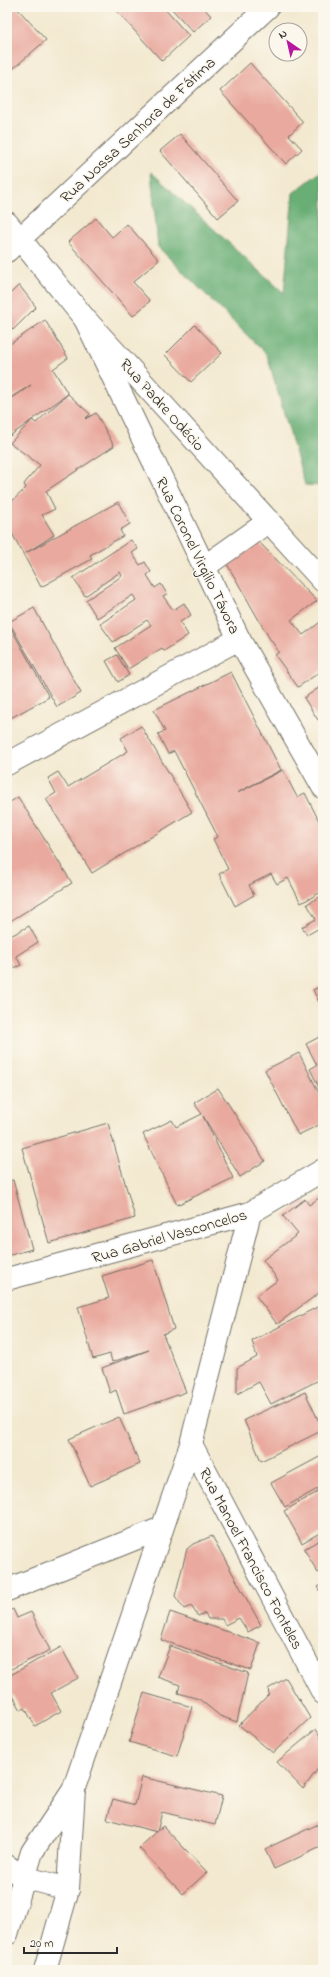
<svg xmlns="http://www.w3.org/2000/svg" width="330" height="1977" viewBox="0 0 330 1977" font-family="'Indie Flower',sans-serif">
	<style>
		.forest { fill: #68ae74; stroke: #4a6c50 }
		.building { fill: #e9a99e }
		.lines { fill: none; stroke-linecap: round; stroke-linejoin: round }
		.street-casing { stroke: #716e65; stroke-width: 24 }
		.street { stroke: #fff; stroke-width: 22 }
		.labels { text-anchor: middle; stroke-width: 3; stroke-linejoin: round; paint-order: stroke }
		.street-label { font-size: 16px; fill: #2b2b2b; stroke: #fbf7ec }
	</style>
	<rect width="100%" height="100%" fill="#fbf7ec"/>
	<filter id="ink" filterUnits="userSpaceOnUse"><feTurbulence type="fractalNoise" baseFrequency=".025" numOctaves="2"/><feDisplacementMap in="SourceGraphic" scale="8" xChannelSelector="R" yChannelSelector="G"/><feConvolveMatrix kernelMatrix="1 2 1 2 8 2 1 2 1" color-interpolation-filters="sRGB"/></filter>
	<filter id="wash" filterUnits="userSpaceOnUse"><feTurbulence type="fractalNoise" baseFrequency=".012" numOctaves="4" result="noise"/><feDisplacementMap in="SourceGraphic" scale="16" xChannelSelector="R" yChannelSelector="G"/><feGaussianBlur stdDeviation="0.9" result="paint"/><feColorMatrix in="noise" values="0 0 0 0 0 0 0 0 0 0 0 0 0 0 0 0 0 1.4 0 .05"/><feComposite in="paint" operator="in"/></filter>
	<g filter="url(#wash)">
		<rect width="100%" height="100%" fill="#f3e9d0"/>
		<polygon class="forest" points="323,170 323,486 305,485 267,355 158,247 151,172 284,293 293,193"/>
		<g id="blocks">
			<g class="building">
				<polygon points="7,7 16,7 46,40 7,74"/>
				<polygon points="115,7 163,7 189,36 162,61 114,8"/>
				<polygon points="170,7 203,7 211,16 193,32"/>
				<polygon points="250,63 303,122 289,135 302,149 286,164 220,91"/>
				<polygon points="180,134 238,201 218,218 160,151"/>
				<polygon points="96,218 112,237 127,224 159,260 133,282 150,301 133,316 68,242"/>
				<polygon points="19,285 36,307 13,330 7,323 7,297"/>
				<polygon points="45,320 68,358 53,369 68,394 32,420 36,423 68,394 90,414 85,419 96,413 114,446 46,491 55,509 42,515 54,535 26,553 118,502 130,524 120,530 123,536 90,555 92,559 41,587 7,524 7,506 26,488 24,484 40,465 10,443 32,420 7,438 7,402 31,385 7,400 7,346"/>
				<polygon points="195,325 222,353 191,382 165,355"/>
				<polygon points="131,540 138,549 132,553 140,565 145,562 151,572 147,575 155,588 161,584 167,594 163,596 173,610 184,603 191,615 180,622 188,635 164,651 162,648 128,669 115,648 151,625 147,620 113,642 100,624 136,600 133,595 97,618 86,600 122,576 120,572 85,596 73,578"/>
				<polygon points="258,541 317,601 291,620 303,635 323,620 323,670 298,687 275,655 279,652 268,636 227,564"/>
				<polygon points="34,608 81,693 57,707 9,622"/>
				<polygon points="7,621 49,697 7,720"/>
				<polygon points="117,655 129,675 118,682 106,661"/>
				<polygon points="231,672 281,770 237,793 283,770 297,797 305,793 320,823 323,822 323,891 301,903 288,878 277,884 271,874 249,885 254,895 235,906 219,874 228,869 213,839 218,837 174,751 168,754 158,734 165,731 154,710"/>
				<polygon points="323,685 323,719 322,717 318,720 304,698"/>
				<polygon points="141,726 192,812 92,873 46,799 56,793 48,778 58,772 68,787 128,751 121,738"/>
				<polygon points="18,797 72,883 7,923 7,804"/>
				<polygon points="323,895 323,926 307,935 302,927 316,919 307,904"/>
				<polygon points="29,926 38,942 16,956 21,965 14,968 7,955 7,938"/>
				<polygon points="323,985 323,1010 313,990"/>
				<polygon points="323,1035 323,1095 310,1069 317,1065 306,1044"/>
				<polygon points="299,1053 323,1101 323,1123 298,1135 265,1070"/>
				<polygon points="218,1088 265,1161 240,1177 203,1116 233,1178 177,1205 143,1134 172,1120 176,1127 202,1114 194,1103"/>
				<polygon points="108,1123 135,1218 49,1243 22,1148"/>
				<polygon points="13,1180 32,1249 7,1256 7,1181"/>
				<polygon points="323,1195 323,1290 277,1324 256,1296 278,1280 263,1260 298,1234 283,1216 305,1199 309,1205"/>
				<polygon points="153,1260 174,1329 163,1334 186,1392 124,1414 116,1390 110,1393 102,1368 149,1350 112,1362 110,1354 93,1359 78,1307 109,1298 102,1276"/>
				<polygon points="323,1304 323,1378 271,1404 259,1382 237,1394 237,1368 257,1357 252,1341"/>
				<polygon points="7,1390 11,1402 7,1403"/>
				<polygon points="305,1392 323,1430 261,1461 244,1420"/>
				<polygon points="119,1417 140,1464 90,1486 69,1439"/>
				<polygon points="323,1455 323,1486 285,1507 271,1483"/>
				<polygon points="323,1489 323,1531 302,1543 284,1511"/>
				<polygon points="212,1536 261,1625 248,1632 239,1618 225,1625 222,1619 208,1619 205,1613 198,1616 191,1606 184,1609 175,1596 187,1549 193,1544"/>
				<polygon points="323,1538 323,1570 318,1573 304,1549"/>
				<polygon points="323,1584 323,1595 318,1587"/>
				<polygon points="13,1609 17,1618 31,1612 50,1650 7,1671 7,1612"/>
				<polygon points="170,1612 260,1643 251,1670 161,1640"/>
				<polygon points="323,1618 323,1627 319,1621"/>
				<polygon points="170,1646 248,1673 237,1722 220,1716 199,1699 178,1693 180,1685 158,1677"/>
				<polygon points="61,1647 78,1678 51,1693 61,1711 35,1726 25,1708 21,1710 7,1685 7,1677"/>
				<polygon points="286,1678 310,1718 273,1753 239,1725 269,1694 268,1689"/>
				<polygon points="144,1693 192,1707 177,1756 129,1742"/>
				<polygon points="316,1729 323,1742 323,1762 303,1789 277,1762"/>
				<polygon points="142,1777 222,1796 215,1825 162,1812 157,1832 107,1819 113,1799 135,1805"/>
				<polygon points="323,1822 323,1846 274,1869 265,1849"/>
				<polygon points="163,1826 207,1872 183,1894 139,1848"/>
			</g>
		</g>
	</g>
	<g filter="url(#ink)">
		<use href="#blocks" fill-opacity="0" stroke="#716e65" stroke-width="1"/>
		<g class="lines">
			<defs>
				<g id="street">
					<polyline points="7,223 85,319 323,581"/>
					<polyline points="7,251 268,7"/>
					<polyline points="85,319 239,639 323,787"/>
					<polyline points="204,567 269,521"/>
					<polyline points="7,764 239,639"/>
					<polyline points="7,1279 250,1213 323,1170"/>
					<polyline points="191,1444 323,1693"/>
					<polyline points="7,1590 162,1528"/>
					<polyline points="7,1866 23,1877 68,1889"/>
					<polyline points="7,1934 32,1852 74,1789"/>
					<polyline points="45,1970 68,1889 74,1788 191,1444 250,1213"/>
				</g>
			</defs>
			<use href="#street" class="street-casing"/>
			<use href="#street" class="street"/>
		</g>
	</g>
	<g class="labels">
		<g class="street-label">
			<text transform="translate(137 129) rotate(-43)" y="6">Rua Nossa Senhora de Fátima</text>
			<text transform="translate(163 404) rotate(48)" y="6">Rua Padre Odécio</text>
			<text transform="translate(199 555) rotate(64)" y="6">Rua Coronel Virgílio Távora</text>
			<text transform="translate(169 1235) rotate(-16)" y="6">Rua Gabriel Vasconcelos</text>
			<text transform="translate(252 1558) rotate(62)" y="6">Rua Manoel Francisco Fonteles</text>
		</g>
	</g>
	<rect width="330" height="1977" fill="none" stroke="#fbf7ec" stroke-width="24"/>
	<g transform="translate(288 42) rotate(326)"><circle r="19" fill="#fbf7ec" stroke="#a8a59f"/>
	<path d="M0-3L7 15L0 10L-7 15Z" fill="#b5179e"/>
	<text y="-6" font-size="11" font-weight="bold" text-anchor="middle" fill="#2b2b2b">N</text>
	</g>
	<path d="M24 1947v6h93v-6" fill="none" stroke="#2b2b2b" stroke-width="2"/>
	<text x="30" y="1947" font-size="12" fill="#2b2b2b" stroke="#fbf7ec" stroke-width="3" paint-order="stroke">20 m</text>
</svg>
